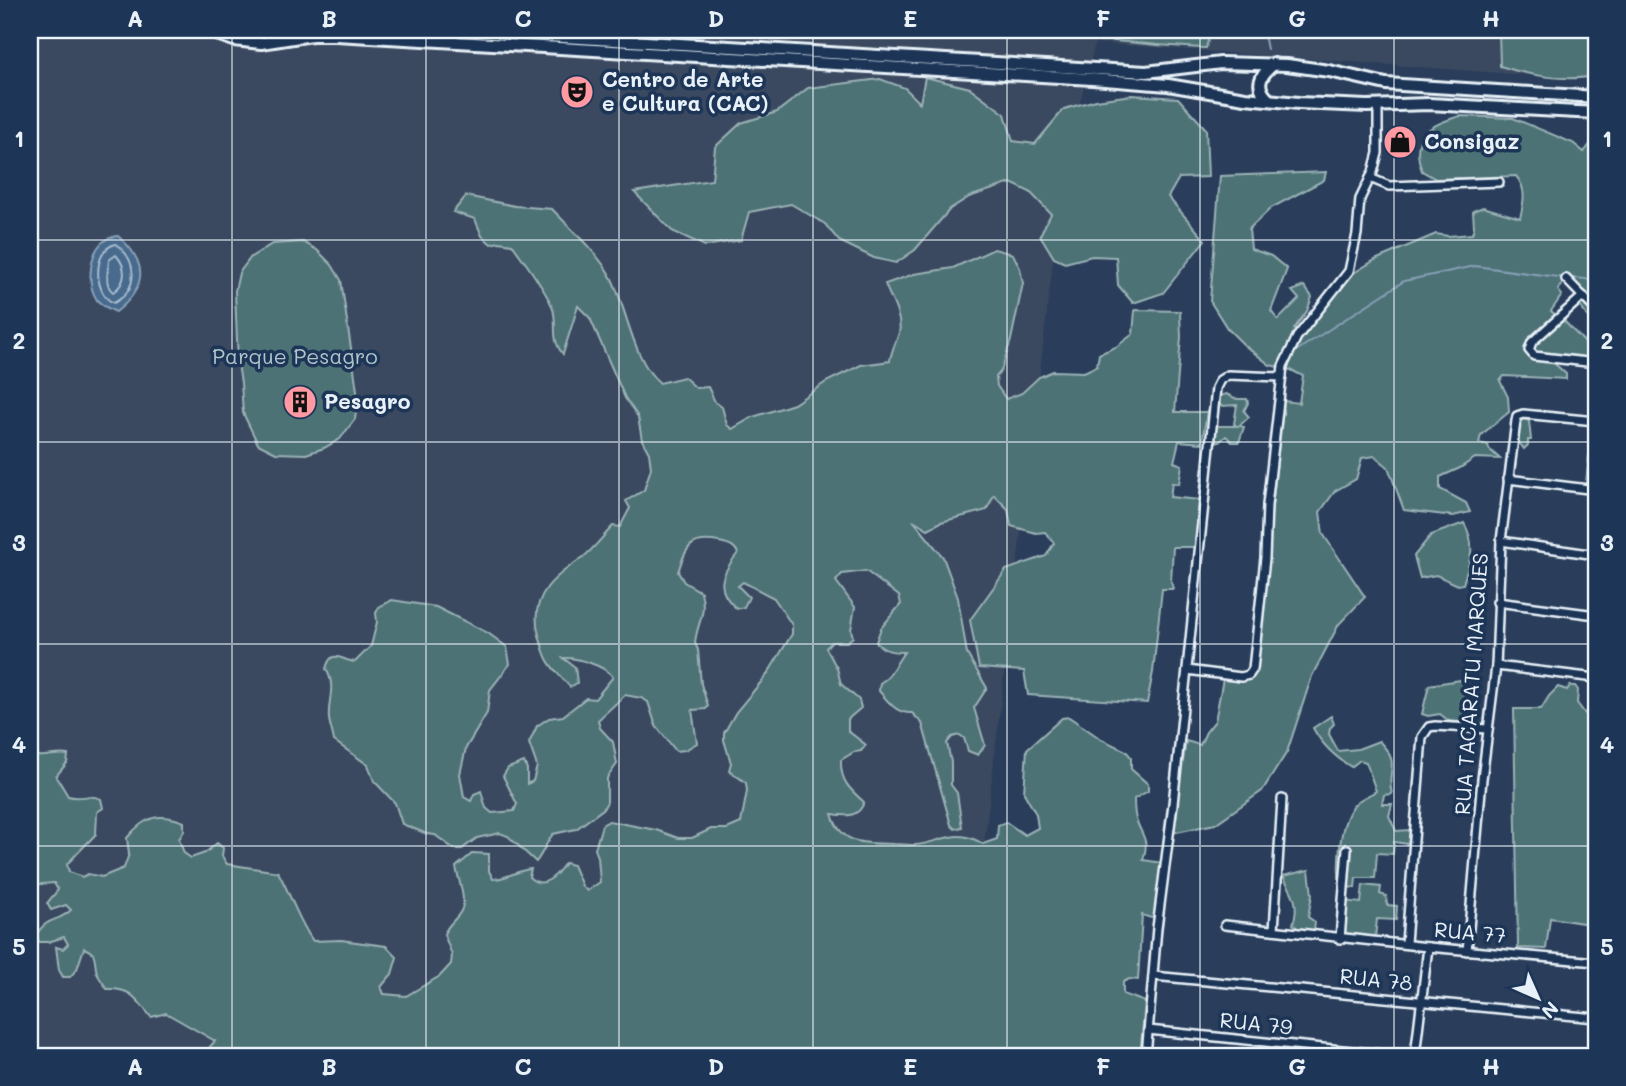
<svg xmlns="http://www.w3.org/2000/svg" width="1626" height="1086" viewBox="0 0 1626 1086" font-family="Mali,sans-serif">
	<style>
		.built { fill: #3a4960 }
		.green { fill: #4d7274; stroke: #9ab2b6; stroke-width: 2 }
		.water { fill: #466a8d; stroke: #87a0b8; stroke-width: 2 }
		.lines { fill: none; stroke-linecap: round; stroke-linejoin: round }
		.shore { stroke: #a7bbcd; stroke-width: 2 }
		.stream { stroke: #87a0b8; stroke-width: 2 }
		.minor-casing { stroke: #e8f1f8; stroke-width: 12 }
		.trunk-casing { stroke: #e8f1f8; stroke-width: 16 }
		.minor { stroke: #1d3557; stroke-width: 7 }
		.trunk { stroke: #1d3557; stroke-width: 10 }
		.grid { fill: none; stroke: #e8f1f8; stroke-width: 2; stroke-opacity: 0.55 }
		.labels { text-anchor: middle; stroke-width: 7; stroke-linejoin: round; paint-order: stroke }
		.poi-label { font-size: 21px; font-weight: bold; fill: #e8f1f8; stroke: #1d3557; text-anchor: start }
		.park-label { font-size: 21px; fill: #b2c5ca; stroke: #1d3557 }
		.street-label { font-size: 21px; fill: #e8f1f8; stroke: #1d3557 }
		.neatline { fill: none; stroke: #e8f1f8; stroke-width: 2.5 }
		.grid-label { font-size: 23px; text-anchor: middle; font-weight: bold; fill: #e8f1f8 }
	</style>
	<rect width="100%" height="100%" fill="#2a3e5b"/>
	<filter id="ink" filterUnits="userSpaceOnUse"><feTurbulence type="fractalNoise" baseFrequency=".0143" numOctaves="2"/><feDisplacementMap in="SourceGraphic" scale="14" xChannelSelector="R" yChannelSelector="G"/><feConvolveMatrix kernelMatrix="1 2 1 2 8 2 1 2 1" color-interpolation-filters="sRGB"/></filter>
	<g filter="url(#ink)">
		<polygon class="built" points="30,30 1596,30 1596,80 1095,43 1064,167 959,1056 30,1056"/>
		<g class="green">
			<path d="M1036,30H1211L1206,48C1151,46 1098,38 1043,35Z"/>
			<path d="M1499,30H1596V75C1568,83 1527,75 1500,66Z"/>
			<polygon points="925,77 970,88 1005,114 1013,141 1035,144 1064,109 1096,100 1132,95 1178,98 1206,129 1208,177 1179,178 1168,197 1205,240 1163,293 1133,303 1118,285 1116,257 1092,256 1065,263 1054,258 1040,235 1051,214 1030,192 1011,183 969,197 950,209 915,250 896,263 874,258 839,241 825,224 791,204 749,212 741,240 705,246 672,231 634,192 712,180 715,147 741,123 777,112 808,88 880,79 905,88 920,103"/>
			<path d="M1460,116L1513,118L1573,143L1584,152L1596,137V322L1587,316L1580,306L1583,290L1567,275L1558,290L1562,295L1551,311L1559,318L1565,319V322L1596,354V366L1558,359L1555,364L1566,374V379L1504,376L1500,381L1508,397L1509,412L1481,435L1479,443L1488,445L1489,449L1500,459L1475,458L1460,468L1440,477V489L1466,503L1470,512L1453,516L1404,510L1388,467L1375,456L1362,458L1356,479L1335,491L1320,512L1323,534L1365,597L1339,624L1312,676L1287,752L1262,791L1215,824L1172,833L1186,741L1200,745L1206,732L1215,721L1223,679L1254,676C1266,584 1272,492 1284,401L1299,403L1303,376L1291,370L1270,365L1244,345L1227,328L1210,301L1220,176L1326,172L1324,180L1271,208L1249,229L1251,249L1271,256L1287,269L1271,311L1278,320L1299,299L1292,291L1304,286L1312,297L1307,311L1294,329L1299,336L1349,276L1375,260L1436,234L1448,236L1472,234L1474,227L1473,211L1483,207L1520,218C1524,202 1527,189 1516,176L1436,179L1422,171C1409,135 1429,125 1460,116Z"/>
			<path d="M466,196L515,206L552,209C571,229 600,255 612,279C626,307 635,365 660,383L684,377L696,388L708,387L715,402L722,407L727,425L732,429L753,417L794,404L826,382L861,365L890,361C891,351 896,343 899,333C903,318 890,298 885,284L914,274L953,268L994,249L1013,254L1020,268L1023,283L1011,340L1001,371L996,377L997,386L1006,399L1022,393L1039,377L1053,371L1084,372L1097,366L1099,354L1116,347L1133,334L1135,310L1180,311L1181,337L1175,412H1207L1202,443L1179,441L1174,462L1182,465L1179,484L1172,483L1170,497L1199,500L1195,547H1173L1171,581L1173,589H1162L1153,672L1147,703L1028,695L1024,671L979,668L970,620L1006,570L1046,556L1054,543L1045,532L1036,533L1011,526L1008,509L994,495L987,510L941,522L928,529L913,520L943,557L958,598L967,654L987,688L974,708L985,745L978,755L968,751L964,738L960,735L952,737L947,743L951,762V785L957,793L962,827L955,829L951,825L922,723L912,713C896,714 889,702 879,691L880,683L887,678L904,652C893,652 883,651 876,642L881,628L901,604L899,596L866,571L842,574L836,581L855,607L851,630L853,637L847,642H832L826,648L837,668L841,684L859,700L861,708L848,719V731L866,745L861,751L854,752L841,760C840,780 849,789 864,802C859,818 846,816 832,814C841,846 865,843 894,844C901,844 908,845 916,845C943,842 956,827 983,844L997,839L998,825L1006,822L1025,835L1038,828L1036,814L1024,793L1027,749L1062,718L1069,717L1101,739L1126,751L1131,757V769L1148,784V791L1134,799C1134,806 1134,815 1137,822C1144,839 1149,841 1143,860L1163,863L1155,915L1151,918L1142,915L1138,980L1129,979L1123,982V994L1145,1002L1140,1056H202L215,1041L166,1013L151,1017C136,999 132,988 107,989C104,984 99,978 97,973C93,960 99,954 84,948L77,969L70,977H63L59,970L56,947L63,949L68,944L64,937L48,942H39L36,935C49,915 56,924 71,910L66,905L51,910L47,903L58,890L54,883L30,885V754C41,760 56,752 68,755L67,763L56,776L68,796C81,800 88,793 101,799L103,808L97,812L96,834L67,864L69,872L82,877L88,874L102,877L124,868L129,854L127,838C144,817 158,812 184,822V831L179,839L184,853L191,858L205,853L217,843L223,848L222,856L227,864L278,872C291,895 298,920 313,941L341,940L386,946L397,957L392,974L381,987L384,994L406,996L440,976L451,964L452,955L444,934C448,924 456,920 461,911C467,900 458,879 456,867L473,853L489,854V871L493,879C507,879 517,870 531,869L529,877C543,891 557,875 565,863L573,865L582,886L587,891L600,882L598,857L595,849L602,825L609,821L656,830L678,838H692L711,829H727L741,823L747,791L746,783L729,770L731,763L724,740V733L736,712L767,675L792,634V625L774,598L743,582L738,586L749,597L744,607L737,609C713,589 722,573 738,553C734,545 728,544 719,542C691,537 686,546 678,572L684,582L701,592C707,615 697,622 695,643L698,650L701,684L708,706L706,709L692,710L697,743L685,750L676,751L656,726L648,702L641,698L625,695L598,720L600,728L613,742L617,764L607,778V802L603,809L576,829L553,834C546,843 543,853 536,862L508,836L500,833L477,838L462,849H454L435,835L427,834L402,824L395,803L374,781L368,765L334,741C333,734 330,726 329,719C327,701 337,687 326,669C331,647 342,661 355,662L371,646L377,622L376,613L379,607L392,600L436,607L488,633L507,647L510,664L490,690L487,713L466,748L460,774L464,797L471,801L474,794L481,791L486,808L492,813L514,811L517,804L503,776L508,768L524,762L527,769V784L533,781L537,766L529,743L537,726L549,718L563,716L586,698L595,699L613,677C606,666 576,657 563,658L575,667L577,683L570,687C548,663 546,663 538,631C530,595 555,576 582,558C593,550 603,536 613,526L620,527L630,508L626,501L644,490L651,468L649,453L642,440L638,417L625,398L590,318L578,306L563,354C549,338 559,323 552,306C542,284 526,264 512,244L499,242L491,244L482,236L475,219L453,212Z"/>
			<polygon points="303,242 317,250 332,265 341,280 354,369 358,399 355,419 340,439 324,448 306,454 276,453 258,444 243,413 241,383 238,364 235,291 239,273 251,257 272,244"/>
			<polygon points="1226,394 1237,399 1247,399 1248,403 1244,411 1249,417 1239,426 1244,427 1239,442 1232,442 1226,436 1219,442 1212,442 1213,426 1237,426 1234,424 1237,405 1221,406 1218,401 1220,396"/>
			<polygon points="1524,419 1529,421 1531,440 1528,440 1528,445 1524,449 1517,440 1517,422"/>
			<polygon points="1589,456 1596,457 1596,483 1586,482"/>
			<path d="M1464,523C1477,546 1470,560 1463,584L1458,585L1436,575L1420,578L1414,556L1431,535Z"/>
			<polygon points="1460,680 1473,694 1474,718 1470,723 1449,721 1440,714 1428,716 1422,714 1429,685"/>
			<polygon points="1570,686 1575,686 1578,690 1577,703 1589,719 1590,771 1596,771 1596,925 1550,918 1546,949 1518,948 1514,709 1541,709 1549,696 1558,687 1567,690"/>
			<path d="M1331,716L1334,724L1330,728L1329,734L1338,751L1358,749L1379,741C1403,766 1385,768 1392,794L1384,795L1382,804H1392L1389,816L1396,831L1410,830L1408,844L1394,842L1393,854L1377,853L1375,878H1356L1355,888L1340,886C1337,863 1339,820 1356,803C1361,798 1370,795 1376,791L1366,762L1360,760L1351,767C1335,757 1322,745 1313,728Z"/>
			<path d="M1309,870L1312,895L1308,917L1315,922L1314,931L1301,932L1293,924C1300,904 1293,894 1283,876Z"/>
			<polygon points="1363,885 1381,887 1380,894 1386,896 1387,905 1397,906 1396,920 1377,919 1375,938 1340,935 1343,901 1361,903"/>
		</g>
		<path class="water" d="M118,236C149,263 147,287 116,312C109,309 102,306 97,300C86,284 89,249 107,239C107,238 117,236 118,236Z"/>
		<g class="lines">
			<g class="shore">
				<path d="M116,244C138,261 139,289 114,303C93,295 92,249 116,244Z"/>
				<path d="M116,255C127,267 127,283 113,292C104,285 108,271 109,260Z"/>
			</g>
			<g class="stream">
				<polyline points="1263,30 1267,49"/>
				<polyline points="1571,278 1586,279 1596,285"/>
				<polyline points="1296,351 1404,281 1475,266 1565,278"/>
			</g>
			<defs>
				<g id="minor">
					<polyline points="1370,178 1389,186 1499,182"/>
					<polyline points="1566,279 1596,310"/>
					<polyline points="1583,296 1532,342 1529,350 1534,356 1596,363"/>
					<polyline points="1508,479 1596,490"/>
					<polyline points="1501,541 1596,555"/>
					<polyline points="1497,602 1596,615"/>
					<polyline points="1496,666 1596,678"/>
					<polyline points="1187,670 1241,677 1249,675 1253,669 1265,558 1267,505 1283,366 1297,337 1349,271 1357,234 1360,199 1373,172 1378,153 1378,106"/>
					<polyline points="1225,925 1428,947 1596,962"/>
					<polyline points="1274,930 1282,799"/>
					<polyline points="1340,939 1347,849"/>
					<polyline points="1406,943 1422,737 1429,727 1435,726 1488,729"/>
					<polyline points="1467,951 1482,779 1496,666 1501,541 1516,421 1517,416 1523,414 1596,421"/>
					<polyline points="1153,976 1596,1018"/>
					<polyline points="1148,1030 1401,1056"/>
					<polyline points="1146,1056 1157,928 1173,804 1216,388 1220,380 1228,375 1282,377"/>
					<polyline points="1415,1056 1428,947"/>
				</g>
				<g id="trunk">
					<polyline points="205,30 234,40 261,43 312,35 336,35 1092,79 1168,85 1245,98 1299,103 1367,106 1429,104 1596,113"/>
					<polyline points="445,30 1146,72 1221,63 1287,65 1329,71 1386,84 1596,97"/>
					<path d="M1269,100C1254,86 1260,75 1274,64"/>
				</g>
			</defs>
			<use href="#minor" class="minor-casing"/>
			<use href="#trunk" class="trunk-casing"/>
			<use href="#minor" class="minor"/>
			<use href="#trunk" class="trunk"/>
		</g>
	</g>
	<path class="grid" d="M232,30V1056M426,30V1056M619,30V1056M813,30V1056M1007,30V1056M1200,30V1056M1394,30V1056M30,240H1596M30,442H1596M30,644H1596M30,846H1596"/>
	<defs>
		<symbol id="theatre-disc" viewBox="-11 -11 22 22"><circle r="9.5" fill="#ff9aa2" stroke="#1d3557"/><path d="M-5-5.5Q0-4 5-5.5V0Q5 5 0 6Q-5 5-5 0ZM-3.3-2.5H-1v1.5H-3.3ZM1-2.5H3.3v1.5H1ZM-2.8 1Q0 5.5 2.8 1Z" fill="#111"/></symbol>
		<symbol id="shop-disc" viewBox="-11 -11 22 22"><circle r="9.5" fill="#ff9aa2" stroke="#1d3557"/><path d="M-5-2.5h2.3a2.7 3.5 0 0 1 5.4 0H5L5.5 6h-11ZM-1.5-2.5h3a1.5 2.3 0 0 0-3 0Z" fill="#111"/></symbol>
		<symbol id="building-disc" viewBox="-11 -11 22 22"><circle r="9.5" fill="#ff9aa2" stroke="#1d3557"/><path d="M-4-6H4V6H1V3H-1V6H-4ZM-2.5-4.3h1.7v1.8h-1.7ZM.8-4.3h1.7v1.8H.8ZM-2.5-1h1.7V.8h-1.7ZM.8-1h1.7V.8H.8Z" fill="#111"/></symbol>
	</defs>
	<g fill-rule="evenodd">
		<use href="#theatre-disc" x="558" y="73" width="38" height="38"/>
		<use href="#shop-disc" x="1381" y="123" width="38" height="38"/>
		<use href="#building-disc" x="281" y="383" width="38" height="38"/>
	</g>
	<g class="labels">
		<g class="poi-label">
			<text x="602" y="87">Centro de Arte<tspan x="602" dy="24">e Cultura (CAC)</tspan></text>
			<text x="1424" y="149">Consigaz</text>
			<text x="324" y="409">Pesagro</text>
		</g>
		<g class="park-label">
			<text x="295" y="364">Parque Pesagro</text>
		</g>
		<g class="street-label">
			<text transform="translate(1472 684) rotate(-86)" y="7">RUA TACARATU MARQUES</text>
			<text transform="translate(1470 933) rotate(5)" y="7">RUA 77</text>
			<text transform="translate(1376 980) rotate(6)" y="7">RUA 78</text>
			<text transform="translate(1256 1024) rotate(6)" y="7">RUA 79</text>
		</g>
	</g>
	<rect width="1626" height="1086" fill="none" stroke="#1d3557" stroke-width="77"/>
	<g transform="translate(1538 998) rotate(135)" stroke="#1d3557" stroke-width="5" paint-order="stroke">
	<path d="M0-5L12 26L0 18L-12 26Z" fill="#e8f1f8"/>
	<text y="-10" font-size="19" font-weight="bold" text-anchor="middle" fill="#e8f1f8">N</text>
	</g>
	<rect x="38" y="38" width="1550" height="1010" class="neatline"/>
	<g class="grid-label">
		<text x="135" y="27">A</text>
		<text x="329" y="27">B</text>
		<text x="523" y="27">C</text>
		<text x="716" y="27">D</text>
		<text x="910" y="27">E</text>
		<text x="1103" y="27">F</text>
		<text x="1297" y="27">G</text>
		<text x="1491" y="27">H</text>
		<text x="19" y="147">1</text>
		<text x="1607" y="147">1</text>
		<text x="19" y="349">2</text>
		<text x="1607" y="349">2</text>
		<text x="19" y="551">3</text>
		<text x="1607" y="551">3</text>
		<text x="19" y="753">4</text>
		<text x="1607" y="753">4</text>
		<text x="19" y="955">5</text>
		<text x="1607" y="955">5</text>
		<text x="135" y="1075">A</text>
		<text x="329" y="1075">B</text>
		<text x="523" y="1075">C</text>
		<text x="716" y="1075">D</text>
		<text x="910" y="1075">E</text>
		<text x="1103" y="1075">F</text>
		<text x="1297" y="1075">G</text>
		<text x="1491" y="1075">H</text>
	</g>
</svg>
